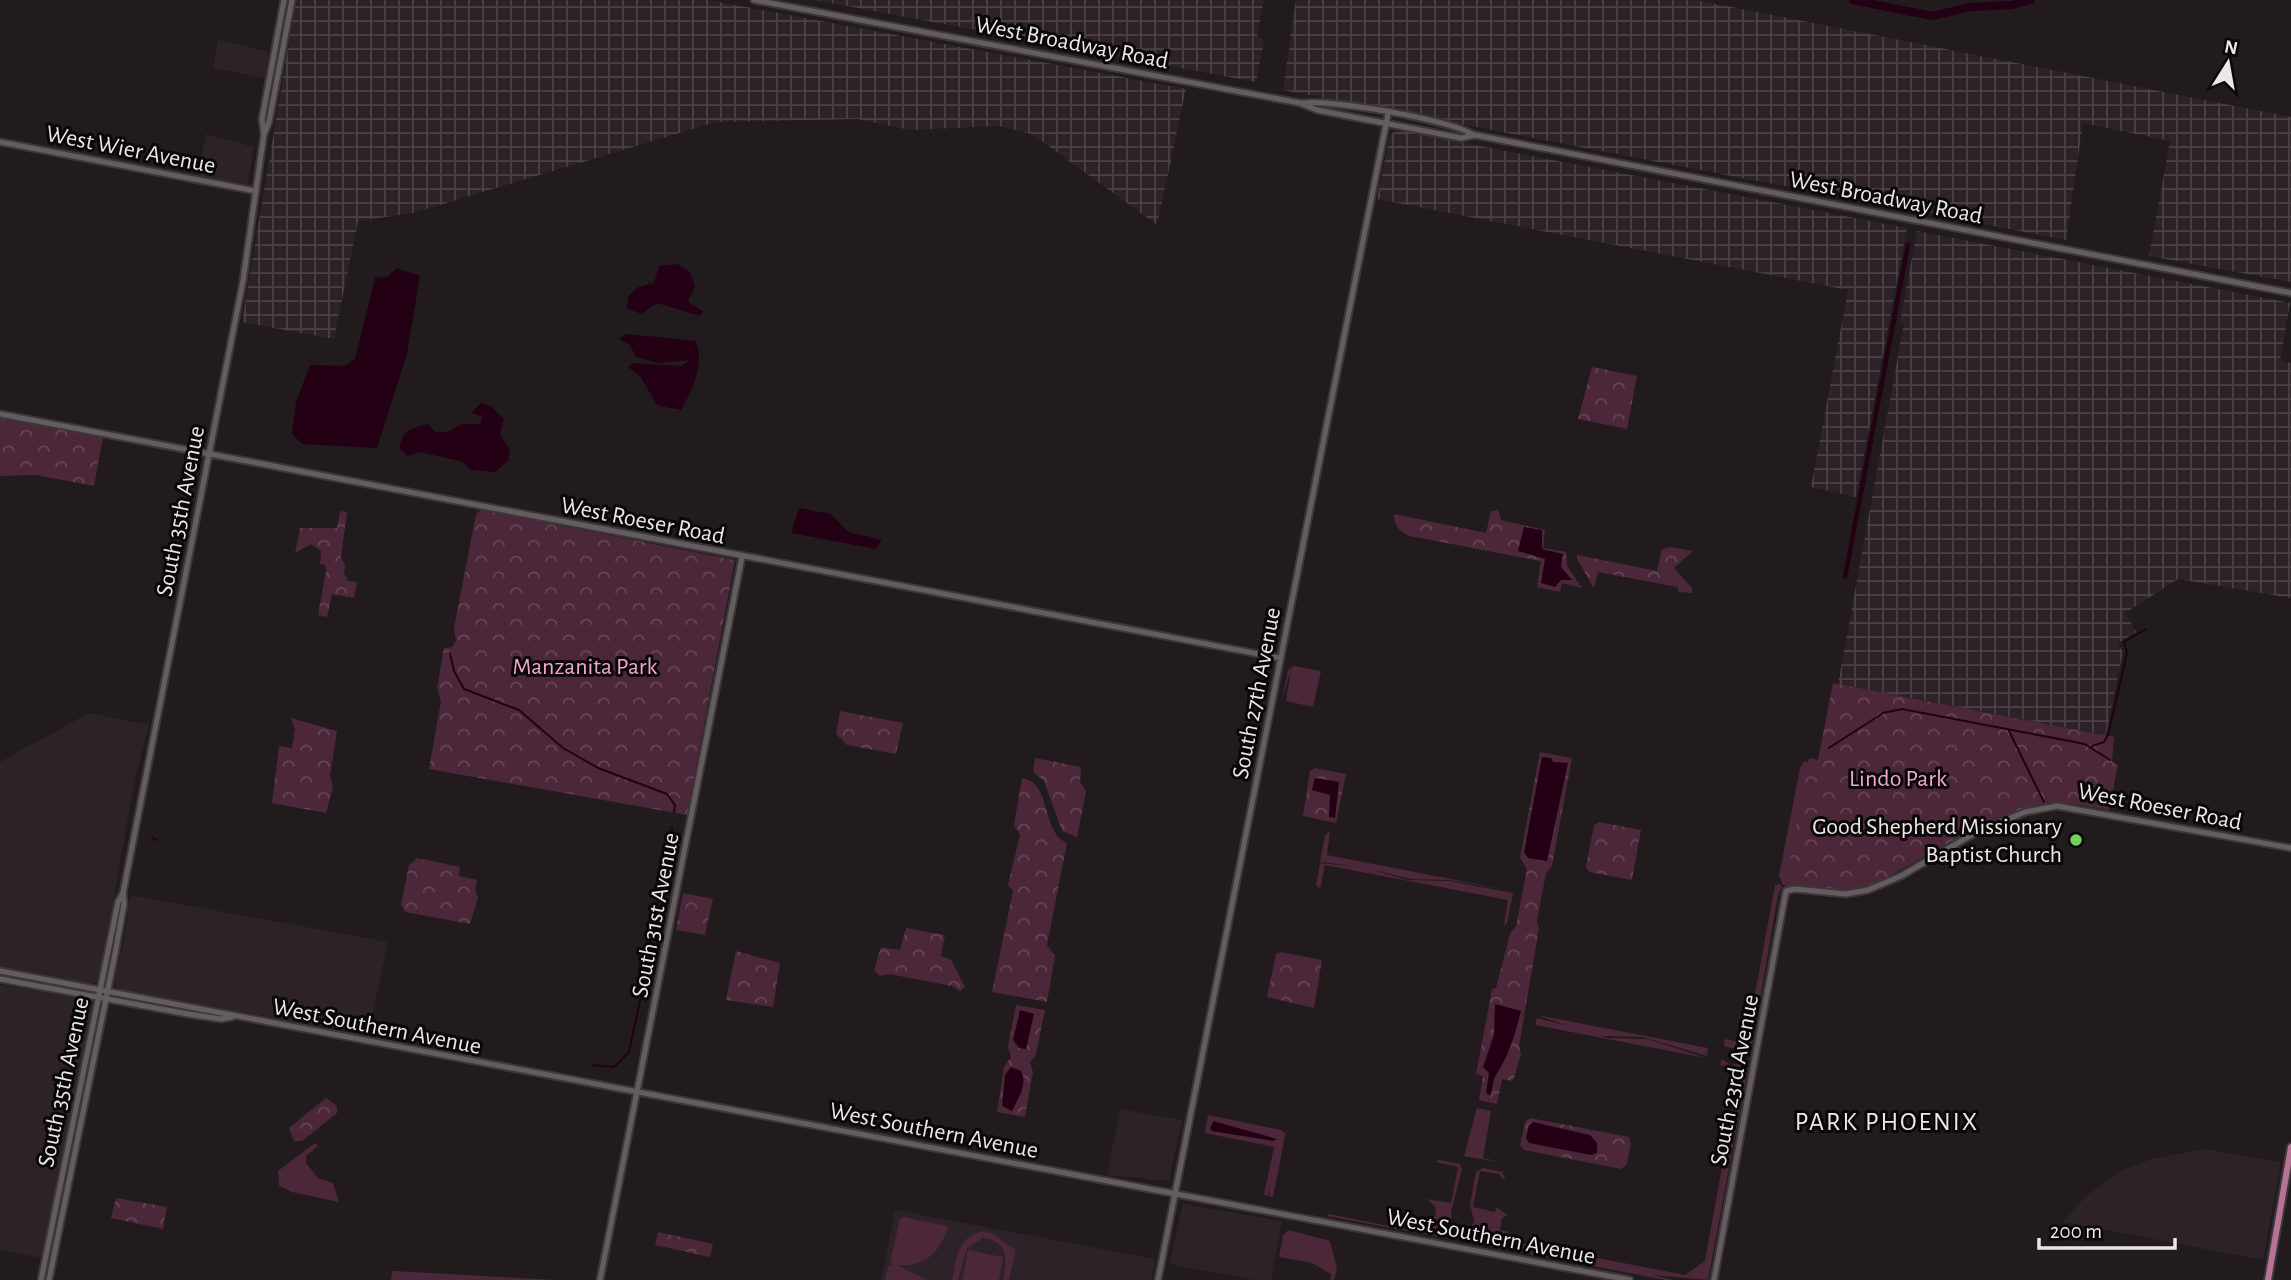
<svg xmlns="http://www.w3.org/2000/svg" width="2291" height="1280" viewBox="0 0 2291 1280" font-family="'Alegreya Sans',sans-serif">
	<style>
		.built { fill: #2d2227 }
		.industrial { fill: url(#industrial-grid) }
		.grass { fill: #4b2739 }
		.park { fill: url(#park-crowns) }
		.water { fill: #230013 }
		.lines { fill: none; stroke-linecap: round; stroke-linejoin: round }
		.stream { stroke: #230013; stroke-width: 2 }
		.canal { stroke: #230013; stroke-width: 4.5 }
		.river { stroke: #230013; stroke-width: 8 }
		.tertiary-casing { stroke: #3c383a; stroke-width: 9 }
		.secondary-casing { stroke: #3c383a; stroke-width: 9 }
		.primary-casing { stroke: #3c383a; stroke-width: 10 }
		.tertiary { stroke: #645d60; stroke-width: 5 }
		.secondary { stroke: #645d60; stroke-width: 5 }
		.primary { stroke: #b77395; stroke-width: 6 }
		.poi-dot { fill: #74d25c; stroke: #090707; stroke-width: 2.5 }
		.labels { text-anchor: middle; stroke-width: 6; stroke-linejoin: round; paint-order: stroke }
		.street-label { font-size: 24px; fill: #ebe7e9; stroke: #090707 }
		.park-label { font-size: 24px; fill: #f3a6ca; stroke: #090707 }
		.poi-label { font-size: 24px; fill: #ebe7e9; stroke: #090707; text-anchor: end }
		.neighbourhood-label { font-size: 26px; letter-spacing: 2px; fill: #ebe7e9; stroke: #090707 }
	</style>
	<defs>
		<pattern id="industrial-grid" width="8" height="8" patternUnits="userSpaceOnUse" patternTransform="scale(1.75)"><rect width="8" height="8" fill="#2d2227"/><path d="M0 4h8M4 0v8" fill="none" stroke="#4c4246"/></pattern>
		<pattern id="park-crowns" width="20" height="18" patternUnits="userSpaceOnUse" patternTransform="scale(1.75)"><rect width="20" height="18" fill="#4b2739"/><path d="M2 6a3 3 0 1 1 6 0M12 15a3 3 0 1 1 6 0" fill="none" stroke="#654656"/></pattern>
	</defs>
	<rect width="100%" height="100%" fill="#211b1d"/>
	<g class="built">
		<polygon points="218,40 267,51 269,54 265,78 213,68"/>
		<polygon points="206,134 254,147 248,184 198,176"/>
		<polygon points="89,713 149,725 135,778 99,980 91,985 0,967 0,762"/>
		<polygon points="130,895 388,942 369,1031 364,1034 119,990 114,981 125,937"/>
		<polygon points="0,985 62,994 93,1003 42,1258 0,1250"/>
		<polygon points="1120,1109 1182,1120 1169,1181 1107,1175"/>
		<polygon points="2204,1149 2281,1162 2263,1260 2063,1222 2087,1195 2122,1170 2152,1159"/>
		<polygon points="1183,1204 1282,1221 1271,1280 1254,1280 1169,1264"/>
		<polygon points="895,1210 1155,1259 1151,1280 881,1280"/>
	</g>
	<g class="industrial">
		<polygon points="296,0 708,0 1186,89 1157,225 1032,134 998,126 910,130 857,119 716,122 413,213 358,221 334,339 242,322"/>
		<polygon points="815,0 1264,0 1257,35 1264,41 1256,82"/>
		<polygon points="1296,0 1696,0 2291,117 2291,282 2149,256 2170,141 2083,123 2066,240 1283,90"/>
		<polygon points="1397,130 1907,228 1856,497 1811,487 1848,290 1377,199 1390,135"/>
		<polygon points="1917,231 2290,303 2280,360 2291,363 2291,598 2178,579 2125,613 2136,632 2118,643 2123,652 2106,735 1838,684 1904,323 1900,322"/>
	</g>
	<g class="grass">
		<polygon points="1294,666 1321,671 1313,707 1286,701 1291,669 1282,701 1288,670"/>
		<polygon points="1804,761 1810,762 1787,884 1783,885 1779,876 1800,768"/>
		<polygon points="1330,831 1327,855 1513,891 1449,880 1411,879 1373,870 1407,880 1449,881 1513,893 1507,923 1504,925 1508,900 1325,865 1320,889 1316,885 1320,863 1362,867 1320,862 1325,835"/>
		<polygon points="1780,884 1782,887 1778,895 1752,1046 1748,1051 1727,1047 1724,1045 1725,1039 1746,1043 1775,885"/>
		<polygon points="1537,1015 1708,1048 1707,1056 1643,1037 1601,1036 1569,1027 1608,1038 1648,1039 1706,1058 1535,1025 1537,1018 1568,1026"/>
		<polygon points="1722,1059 1730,1065 1745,1063 1748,1069 1729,1167 1722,1166 1740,1070 1720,1065"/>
		<polygon points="1477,1108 1491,1111 1483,1158 1504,1163 1464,1156"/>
		<path d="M1208,1115C1233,1120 1255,1125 1281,1130L1284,1133L1286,1131L1273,1197H1269L1270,1184L1268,1196L1264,1195L1274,1147L1205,1133Z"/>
		<polygon points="315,1143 318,1146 306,1156 306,1163 318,1178 333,1183 339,1202 292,1192 279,1186 278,1171"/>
		<polygon points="1439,1160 1460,1164 1462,1169 1451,1212 1453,1236 1435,1234 1449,1239 1327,1216 1329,1214 1429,1234 1429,1227 1419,1225 1421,1220 1430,1221 1436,1214 1435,1206 1427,1199 1451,1203 1458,1167 1436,1162"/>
		<polygon points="1722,1167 1729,1168 1708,1280 1652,1275 1673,1280 1666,1280 1471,1243 1471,1241 1582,1262 1468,1239 1474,1220 1470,1205 1476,1172 1483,1168 1502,1172 1505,1178 1504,1180 1499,1174 1480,1171 1473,1207 1495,1212 1496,1207 1508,1215 1502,1218 1499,1235 1501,1230 1509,1232 1507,1239 1499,1239 1685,1275 1705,1261"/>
		<path d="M903,1217L948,1226C941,1252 924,1268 897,1265L927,1280H885L888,1267L893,1264L890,1263L900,1219Z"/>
		<polygon points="1289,1230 1330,1241 1337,1269 1334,1280 1330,1280 1331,1274 1312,1263 1279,1257 1283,1235"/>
		<path d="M983,1231C1001,1233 1004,1246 1016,1249L1009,1280H1003C1007,1260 1009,1241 983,1238L967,1248L958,1280H952C956,1259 958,1236 983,1231Z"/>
		<polygon points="968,1250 1003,1257 999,1280 962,1280"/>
	</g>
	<g class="park">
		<polygon points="1592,367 1637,376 1627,429 1578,419"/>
		<polygon points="0,418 103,437 94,486 36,475 0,476"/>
		<polygon points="481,510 735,560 687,815 429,769 441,701 437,688 444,648 452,647 456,641 454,628 476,514"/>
		<path d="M1498,510L1501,520L1545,530L1543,548L1566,552L1567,566L1582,588L1562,583L1560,592L1537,587L1541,561L1410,536C1399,532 1395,526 1394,514L1486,533L1491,511Z"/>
		<polygon points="340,511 347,512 341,558 345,564 344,573 348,581 357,582 354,598 332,594 327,617 318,615 326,571 325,565 320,564 321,551 311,544 295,553 300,528 337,528"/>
		<polygon points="1671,547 1693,551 1674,568 1692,588 1692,593 1679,592 1677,587 1598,572 1594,588 1577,559 1577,555 1657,571 1662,549"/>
		<polygon points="1833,683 2114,737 2112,762 2118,765 2109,810 2069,803 2039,805 1974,829 1875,884 1846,890 1798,885 1785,887 1809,758 1818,760"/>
		<polygon points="840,711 903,723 896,754 847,745 836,734"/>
		<polygon points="291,718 337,731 330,775 333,787 326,813 272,803 279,746 292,748 295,730"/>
		<polygon points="1540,752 1572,758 1552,866 1546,873 1537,921 1539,928 1519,1046 1521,1054 1513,1081 1502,1079 1497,1104 1479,1100 1483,1076 1476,1074 1492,989 1496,988 1510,934 1516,926 1527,869 1520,858"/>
		<polygon points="1035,758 1081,767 1080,782 1086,791 1077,837 1062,831 1044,781 1033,772"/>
		<polygon points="1315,768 1346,774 1336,823 1303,816 1310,771"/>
		<path d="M1022,778C1053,783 1040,831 1067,843L1047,945L1055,956L1047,1002L992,992L1013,891L1008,885L1020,835L1014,825Z"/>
		<polygon points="1599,822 1641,830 1632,880 1589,872 1586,867 1594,825"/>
		<polygon points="417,858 460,867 459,876 477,880 475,891 478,897 470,924 405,912 401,904 409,865"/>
		<polygon points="683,893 713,899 705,935 676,930"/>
		<polygon points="906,928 945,935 941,956 951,960 965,987 960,991 952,986 889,974 880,976 874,970 881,947 900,950"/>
		<polygon points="736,951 780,963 773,1007 726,1000"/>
		<polygon points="1280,952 1322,960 1314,1008 1267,997 1276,954"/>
		<polygon points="1016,1005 1045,1010 1036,1054 1030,1063 1033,1072 1025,1117 997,1112 1004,1067 1011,1057 1008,1047"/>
		<polygon points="326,1098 337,1106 337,1113 302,1141 294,1141 289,1128"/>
		<polygon points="1530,1118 1629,1137 1631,1143 1627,1164 1621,1169 1524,1150 1520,1145 1525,1122"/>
		<polygon points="116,1198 167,1207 163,1229 111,1218"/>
		<polygon points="658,1232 713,1244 710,1257 655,1245"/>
		<polygon points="392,1271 554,1280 391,1280"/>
	</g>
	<g class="water">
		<polygon points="677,264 690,272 695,286 688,302 703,311 700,316 657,303 641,314 627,308 628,297 638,287 654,283 659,266"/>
		<polygon points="397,268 420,276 407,354 377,448 302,444 292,434 296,402 310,365 344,366 355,359 375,278 387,277"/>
		<path d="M626,334L696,341C705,364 693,389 681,410L657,405L640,376L628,367L633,363L681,366L690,360L658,363L636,357L630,345L619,339Z"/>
		<path d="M481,403L491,406L504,419L500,435L510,451L508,461L495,472L471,470L461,461L419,452L408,456L400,449C400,431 413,427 428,424L435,432H447L462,424H480L483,417L471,413Z"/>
		<polygon points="799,508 831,514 848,532 882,540 876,549 791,533"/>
		<polygon points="1524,527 1542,530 1542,549 1563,554 1561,567 1572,580 1561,580 1555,587 1541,583 1545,559 1518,551"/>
		<polygon points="1542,757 1551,758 1553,762 1568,763 1547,861 1528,858 1524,852"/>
		<polygon points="1315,778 1339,782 1335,818 1329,817 1330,795 1312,790"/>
		<path d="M1495,1004L1521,1011C1515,1034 1509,1056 1496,1075C1492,1081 1493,1091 1490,1096L1486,1092L1489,1073L1483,1067L1494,1035Z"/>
		<polygon points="1020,1010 1034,1014 1026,1049 1019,1048 1013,1040"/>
		<path d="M1011,1067L1021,1071C1028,1085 1018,1098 1012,1111L1002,1106L1005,1075Z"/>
		<polygon points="1213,1121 1277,1139 1273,1141 1212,1131 1210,1129"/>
		<polygon points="1533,1122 1590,1135 1597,1143 1597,1153 1591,1155 1529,1143 1526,1138 1529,1125"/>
	</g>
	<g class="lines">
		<g class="stream">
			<polyline points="450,653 454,671 464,689 519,710 563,748 598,768 667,794 675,805 674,813"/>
			<polyline points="2009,731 2044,802"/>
			<polyline points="2092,746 2104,742 2108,735 2127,653 2124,642 2146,629"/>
			<polyline points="1829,748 1883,713 1902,709 2085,744 2110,760"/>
			<polyline points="152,838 158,840"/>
			<polyline points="643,980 672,827"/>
			<polyline points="593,1065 614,1067 629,1052 642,991"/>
		</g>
		<polyline class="canal" points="1845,577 1908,245"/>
		<polyline class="river" points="1853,0 1932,16 1971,7 2012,5 2031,0"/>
		<defs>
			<g id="tertiary">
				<polyline points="0,142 256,191"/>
				<polyline points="0,414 1280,658"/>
				<polyline points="600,1280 742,557"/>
				<polyline points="1714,1280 1786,891 1795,889 1846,894 1868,890 1901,876 1975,833 2025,812 2057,806 2291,848"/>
			</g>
			<g id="secondary">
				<polyline points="754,0 1300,103 1317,110 1461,138 1475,135 2291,293"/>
				<path d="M1303,103C1332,99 1450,120 1474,135"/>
				<polyline points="264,134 269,122 292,0"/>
				<polyline points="0,971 1630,1280"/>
				<polyline points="0,979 188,1014 221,1019 232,1017"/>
				<polyline points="41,1280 118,902 123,893 243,281 264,134 262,119 284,0"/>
				<polyline points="49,1280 115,954 124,904 123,893"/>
				<polyline points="1158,1280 1388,114"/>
			</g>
			<polyline id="primary" points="2268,1280 2291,1147"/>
		</defs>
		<use href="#tertiary" class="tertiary-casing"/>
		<use href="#secondary" class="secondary-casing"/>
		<use href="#primary" class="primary-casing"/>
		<use href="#tertiary" class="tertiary"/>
		<use href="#secondary" class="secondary"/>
		<use href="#primary" class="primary"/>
	</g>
	<circle class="poi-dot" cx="2076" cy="840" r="7"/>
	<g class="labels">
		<g class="street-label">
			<text transform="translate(1072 42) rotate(11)" y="8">West Broadway Road</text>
			<text transform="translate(131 149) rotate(11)" y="8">West Wier Avenue</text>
			<text transform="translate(1886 197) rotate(11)" y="8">West Broadway Road</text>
			<text transform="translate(180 511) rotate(-79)" y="8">South 35th Avenue</text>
			<text transform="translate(643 520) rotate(11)" y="8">West Roeser Road</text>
			<text transform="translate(1256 693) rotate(-79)" y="8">South 27th Avenue</text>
			<text transform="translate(2160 806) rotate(11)" y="8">West Roeser Road</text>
			<text transform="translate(655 915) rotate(-79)" y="8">South 31st Avenue</text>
			<text transform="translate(377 1026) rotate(11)" y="8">West Southern Avenue</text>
			<text transform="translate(1734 1080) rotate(-79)" y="8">South 23rd Avenue</text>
			<text transform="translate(63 1082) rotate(-78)" y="8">South 35th Avenue</text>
			<text transform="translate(934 1130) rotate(11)" y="8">West Southern Avenue</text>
			<text transform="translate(1491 1236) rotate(11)" y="8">West Southern Avenue</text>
		</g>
		<g class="park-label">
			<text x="585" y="674">Manzanita Park</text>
			<text x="1898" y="786">Lindo Park</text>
		</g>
		<g class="poi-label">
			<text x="2062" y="834">Good Shepherd Missionary<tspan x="2062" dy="28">Baptist Church</tspan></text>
		</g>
		<g class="neighbourhood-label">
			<text x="1887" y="1130">PARK PHOENIX</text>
		</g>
	</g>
	<g transform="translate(2228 63) rotate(11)" stroke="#090707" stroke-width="5" paint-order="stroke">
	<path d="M0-5L12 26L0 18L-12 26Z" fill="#ebe7e9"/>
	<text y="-10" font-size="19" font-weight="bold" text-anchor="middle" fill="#ebe7e9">N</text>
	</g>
	<path d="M2039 1238v10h136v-10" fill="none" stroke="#ebe7e9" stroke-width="3.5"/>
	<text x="2050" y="1238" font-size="21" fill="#ebe7e9" stroke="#090707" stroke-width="5" paint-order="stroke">200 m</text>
</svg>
